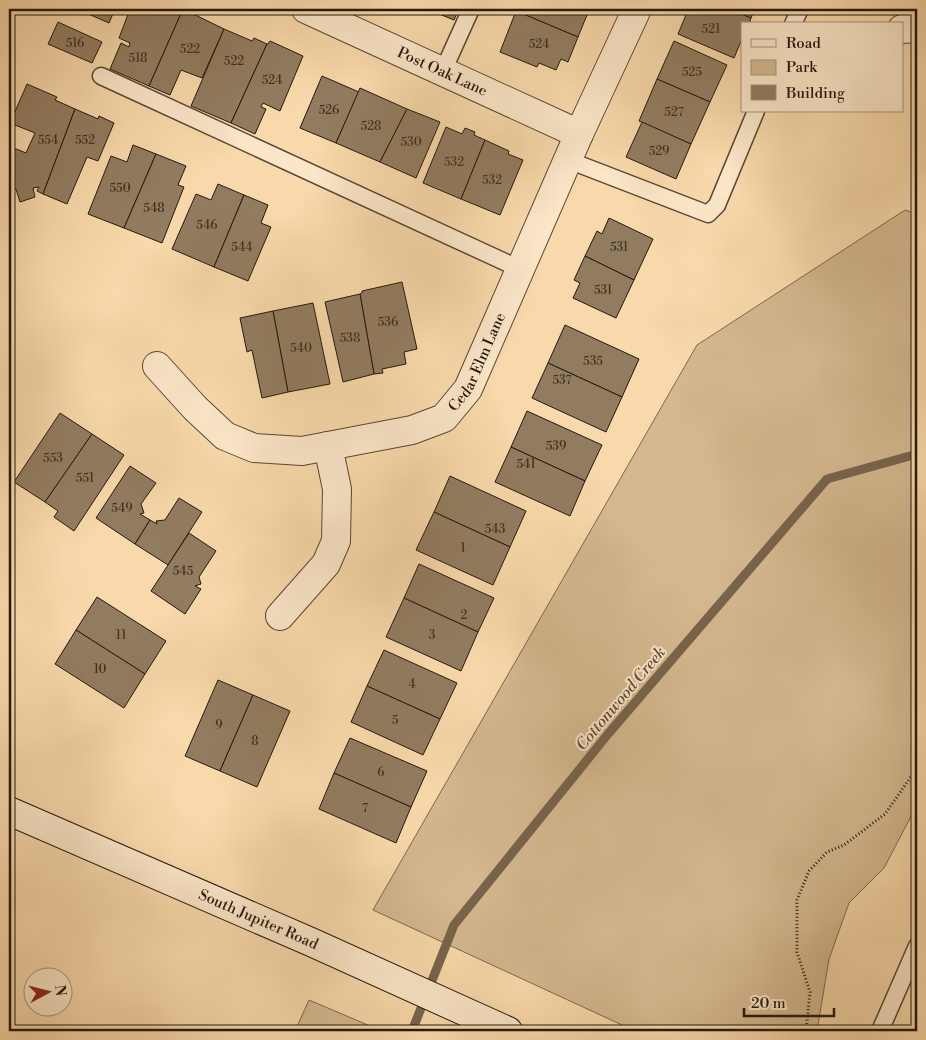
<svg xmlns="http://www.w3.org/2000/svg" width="926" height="1040" viewBox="0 0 926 1040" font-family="'Libre Bodoni',serif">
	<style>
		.green { fill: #d5b890; stroke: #7c684f }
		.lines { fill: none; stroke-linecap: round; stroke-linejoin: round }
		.stream { stroke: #78644c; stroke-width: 9 }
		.building { fill: #927c60; stroke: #23180e }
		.lane-casing { stroke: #584835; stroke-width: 19 }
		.street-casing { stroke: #584835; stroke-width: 30 }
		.secondary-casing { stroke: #23180e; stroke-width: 30 }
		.path { stroke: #23180e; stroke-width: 3; stroke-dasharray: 1 2.5; stroke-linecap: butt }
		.lane { stroke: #fbe6c8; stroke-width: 16 }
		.street { stroke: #fbe6c8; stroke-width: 28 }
		.secondary { stroke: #fbe6c8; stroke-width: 28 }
		.labels { text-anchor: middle; stroke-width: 4; stroke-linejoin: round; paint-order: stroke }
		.number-label { font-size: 12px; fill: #3f3122 }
		.street-label { font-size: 15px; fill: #23180e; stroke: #fbe6c8 }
		.water-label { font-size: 16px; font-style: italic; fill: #5b4b38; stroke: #fbe6c8 }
	</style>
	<rect width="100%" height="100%" fill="#f9d9ab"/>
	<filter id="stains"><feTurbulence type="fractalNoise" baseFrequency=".004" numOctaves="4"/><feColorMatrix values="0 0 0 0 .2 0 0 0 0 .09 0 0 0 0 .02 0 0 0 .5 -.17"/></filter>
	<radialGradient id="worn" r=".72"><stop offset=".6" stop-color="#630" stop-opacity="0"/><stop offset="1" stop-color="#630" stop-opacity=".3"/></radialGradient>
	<g class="green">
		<polygon points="905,210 917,214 917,805 884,868 849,903 829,959 817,1031 635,1031 373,910 697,345"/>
		<polygon points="309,1000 382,1031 295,1031"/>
	</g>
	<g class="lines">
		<polyline class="stream" points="412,1031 454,925 608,734 827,479 917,454"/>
	</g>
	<g class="building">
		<polygon points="77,9 115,9 109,23"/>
		<polygon points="130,9 183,9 149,86 110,69 121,43 129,47 130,43 119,38"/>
		<polygon points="183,9 224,29 202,78 181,70 170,95 149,86"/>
		<polygon points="427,9 459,9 454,20"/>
		<polygon points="517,9 584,9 582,14 587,15 578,37 516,11"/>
		<polygon points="684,9 730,9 751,18 749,24 742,24 742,39 734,58 678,34 686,15 682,14"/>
		<polygon points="730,9 755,9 751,18"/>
		<polygon points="516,11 578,37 568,62 561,59 556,70 539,63 537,67 500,52"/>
		<polygon points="58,22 102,42 92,63 48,44"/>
		<polygon points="224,29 252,41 254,38 267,44 231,123 191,106"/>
		<polygon points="270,41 303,56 280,111 263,103 261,107 266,109 255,134 231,123 267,44 268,44"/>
		<polygon points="674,41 727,65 710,102 657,79"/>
		<polygon points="322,76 359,92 336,143 300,128"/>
		<polygon points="657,79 710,102 691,144 639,121"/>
		<polygon points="27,84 57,97 55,100 75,109 43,194 37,191 39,187 33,188 35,197 20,202 16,189 12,190 9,180 9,146 26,153 35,133 10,123"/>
		<polygon points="360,88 407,109 380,162 336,143"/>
		<polygon points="75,109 98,119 99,116 114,123 98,161 87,157 67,204 43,194"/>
		<polygon points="407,109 440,122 416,178 380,162"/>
		<polygon points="642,122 691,144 676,179 626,157"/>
		<polygon points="446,127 462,134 465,128 475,132 474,135 485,140 461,199 423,183"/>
		<polygon points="485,140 509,151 508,154 523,160 500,215 461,199"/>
		<polygon points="133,145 156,154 124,228 88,214 111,156 127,162"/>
		<polygon points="156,154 186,166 178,185 184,187 162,243 124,228"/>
		<polygon points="218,184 244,195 214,267 172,249 196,194 211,200"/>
		<polygon points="244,195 268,205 261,223 271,227 248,281 214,267"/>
		<polygon points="609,218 653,239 634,280 585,256 597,231 602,234"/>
		<polygon points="585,256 634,280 616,318 573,298 580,283 574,280"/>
		<polygon points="402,282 417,349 404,352 406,364 382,369 383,373 374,374 360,294 362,293 362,291"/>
		<polygon points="360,294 374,374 343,382 325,302"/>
		<polygon points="313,303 330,384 288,392 273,311"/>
		<polygon points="273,311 288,392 262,398 252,350 247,352 240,318"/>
		<polygon points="565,325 639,359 622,397 548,363"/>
		<polygon points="548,363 622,397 606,432 532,398"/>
		<polygon points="527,411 602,445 585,481 511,447"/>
		<polygon points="60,413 92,434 45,502 14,482"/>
		<polygon points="92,434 124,455 74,531 54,517 58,511 45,502"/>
		<polygon points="511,447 585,481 570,516 495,482"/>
		<polygon points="130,466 156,483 141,504 144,513 140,514 150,520 135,544 96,518"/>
		<polygon points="450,476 526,511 510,547 434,512"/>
		<polygon points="179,498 202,512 168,565 135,544 150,520 157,524 156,521 165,520"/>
		<polygon points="434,512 510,547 493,585 416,550"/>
		<polygon points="189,533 216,551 199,577 201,584 195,586 201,589 185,614 151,591"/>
		<polygon points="419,564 494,598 478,632 404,598"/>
		<polygon points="97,597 166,641 145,674 76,630"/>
		<polygon points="404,598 478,632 461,671 386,637"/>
		<polygon points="76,630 145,674 124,708 55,664"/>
		<polygon points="384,650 457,683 440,719 367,686"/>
		<polygon points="218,680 253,695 220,771 185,756"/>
		<polygon points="367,686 440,719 423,755 351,722"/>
		<polygon points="253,695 290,711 257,787 220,771"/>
		<polygon points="350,738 427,771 411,807 334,773"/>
		<polygon points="334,773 411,807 396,843 319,809"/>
	</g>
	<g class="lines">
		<defs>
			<g id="lane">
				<polyline points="793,24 800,9"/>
				<polyline points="443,71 471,9"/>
				<polyline points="101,76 520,269"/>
				<polyline points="568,160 708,214 717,205 756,111"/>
				<polyline points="880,1031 917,946"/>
			</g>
			<g id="street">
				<path id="s1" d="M306,9L579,134"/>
				<polyline points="902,29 917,28"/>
				<path id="s2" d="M157,366L195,408L225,436L254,448L302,451L412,430L444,418L468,389L579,134L637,9"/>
				<polyline points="280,616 326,564 336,541 337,489 328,446"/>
			</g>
			<g id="secondary">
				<path id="s3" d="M9,811L311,942L508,1031"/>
			</g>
		</defs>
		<use href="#lane" class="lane-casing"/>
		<use href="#street" class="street-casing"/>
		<use href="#secondary" class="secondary-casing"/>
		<polyline class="path" points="806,1031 810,992 797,952 797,900 809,871 827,852 844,845 885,814 917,768"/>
		<use href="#lane" class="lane"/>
		<use href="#street" class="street"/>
		<use href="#secondary" class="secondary"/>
	</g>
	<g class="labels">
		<g class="number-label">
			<text x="711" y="33">521</text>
			<text x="75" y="47">516</text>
			<text x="539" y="48">524</text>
			<text x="190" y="53">522</text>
			<text x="138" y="62">518</text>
			<text x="234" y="65">522</text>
			<text x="692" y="76">525</text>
			<text x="272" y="84">524</text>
			<text x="329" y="114">526</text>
			<text x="674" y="116">527</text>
			<text x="371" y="130">528</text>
			<text x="48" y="144">554</text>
			<text x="85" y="144">552</text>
			<text x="411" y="146">530</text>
			<text x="659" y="155">529</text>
			<text x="454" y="166">532</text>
			<text x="492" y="184">532</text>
			<text x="120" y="192">550</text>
			<text x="154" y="212">548</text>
			<text x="207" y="229">546</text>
			<text x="242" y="251">544</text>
			<text x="619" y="251">531</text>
			<text x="603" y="294">531</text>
			<text x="388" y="326">536</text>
			<text x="350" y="342">538</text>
			<text x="301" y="352">540</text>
			<text x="593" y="365">535</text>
			<text x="562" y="384">537</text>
			<text x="556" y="450">539</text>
			<text x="53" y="462">553</text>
			<text x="526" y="468">541</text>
			<text x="85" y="482">551</text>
			<text x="122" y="512">549</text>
			<text x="495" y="533">543</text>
			<text x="463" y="552">1</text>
			<text x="183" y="575">545</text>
			<text x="464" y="619">2</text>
			<text x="121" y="639">11</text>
			<text x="432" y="639">3</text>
			<text x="100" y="673">10</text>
			<text x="412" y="688">4</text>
			<text x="395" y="724">5</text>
			<text x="219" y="729">9</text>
			<text x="255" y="745">8</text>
			<text x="381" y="776">6</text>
			<text x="365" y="812">7</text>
		</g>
		<g class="street-label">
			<text dy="5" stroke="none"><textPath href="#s1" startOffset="150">Post Oak Lane</textPath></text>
			<text dy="5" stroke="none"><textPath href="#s2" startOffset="389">Cedar Elm Lane</textPath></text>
			<text dy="5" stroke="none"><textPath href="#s3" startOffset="272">South Jupiter Road</textPath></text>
		</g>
		<g class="water-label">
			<text transform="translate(620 698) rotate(-50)" y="6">Cottonwood Creek</text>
		</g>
	</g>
	<rect width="926" height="1040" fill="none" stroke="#f9d9ab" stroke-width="30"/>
	<rect x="10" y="10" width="906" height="1020" fill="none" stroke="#23180e" stroke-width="2.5"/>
	<rect x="15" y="15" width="896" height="1010" fill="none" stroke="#23180e"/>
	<rect x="741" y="22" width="162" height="90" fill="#fbe6c8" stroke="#a5947e"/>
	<rect x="751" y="39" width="25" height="8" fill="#fbe6c8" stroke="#a5947e"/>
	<text x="786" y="48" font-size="15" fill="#23180e">Road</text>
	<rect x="751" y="60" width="25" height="15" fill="#d5b890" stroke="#a5947e"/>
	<text x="786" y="72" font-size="15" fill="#23180e">Park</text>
	<rect x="751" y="85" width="25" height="15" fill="#927c60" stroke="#a5947e"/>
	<text x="786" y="98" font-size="15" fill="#23180e">Building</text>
	<g transform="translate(48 992) rotate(83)"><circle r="24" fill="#fbe6c8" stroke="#a5947e"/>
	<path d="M0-4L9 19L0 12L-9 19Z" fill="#8f2418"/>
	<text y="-8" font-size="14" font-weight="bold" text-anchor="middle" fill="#23180e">N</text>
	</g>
	<path d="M744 1008v8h90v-8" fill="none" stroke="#23180e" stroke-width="2.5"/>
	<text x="751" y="1008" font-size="15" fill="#23180e" stroke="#fbe6c8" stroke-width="4" paint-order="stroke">20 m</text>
	<rect width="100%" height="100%" filter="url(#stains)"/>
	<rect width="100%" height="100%" fill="url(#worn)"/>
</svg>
